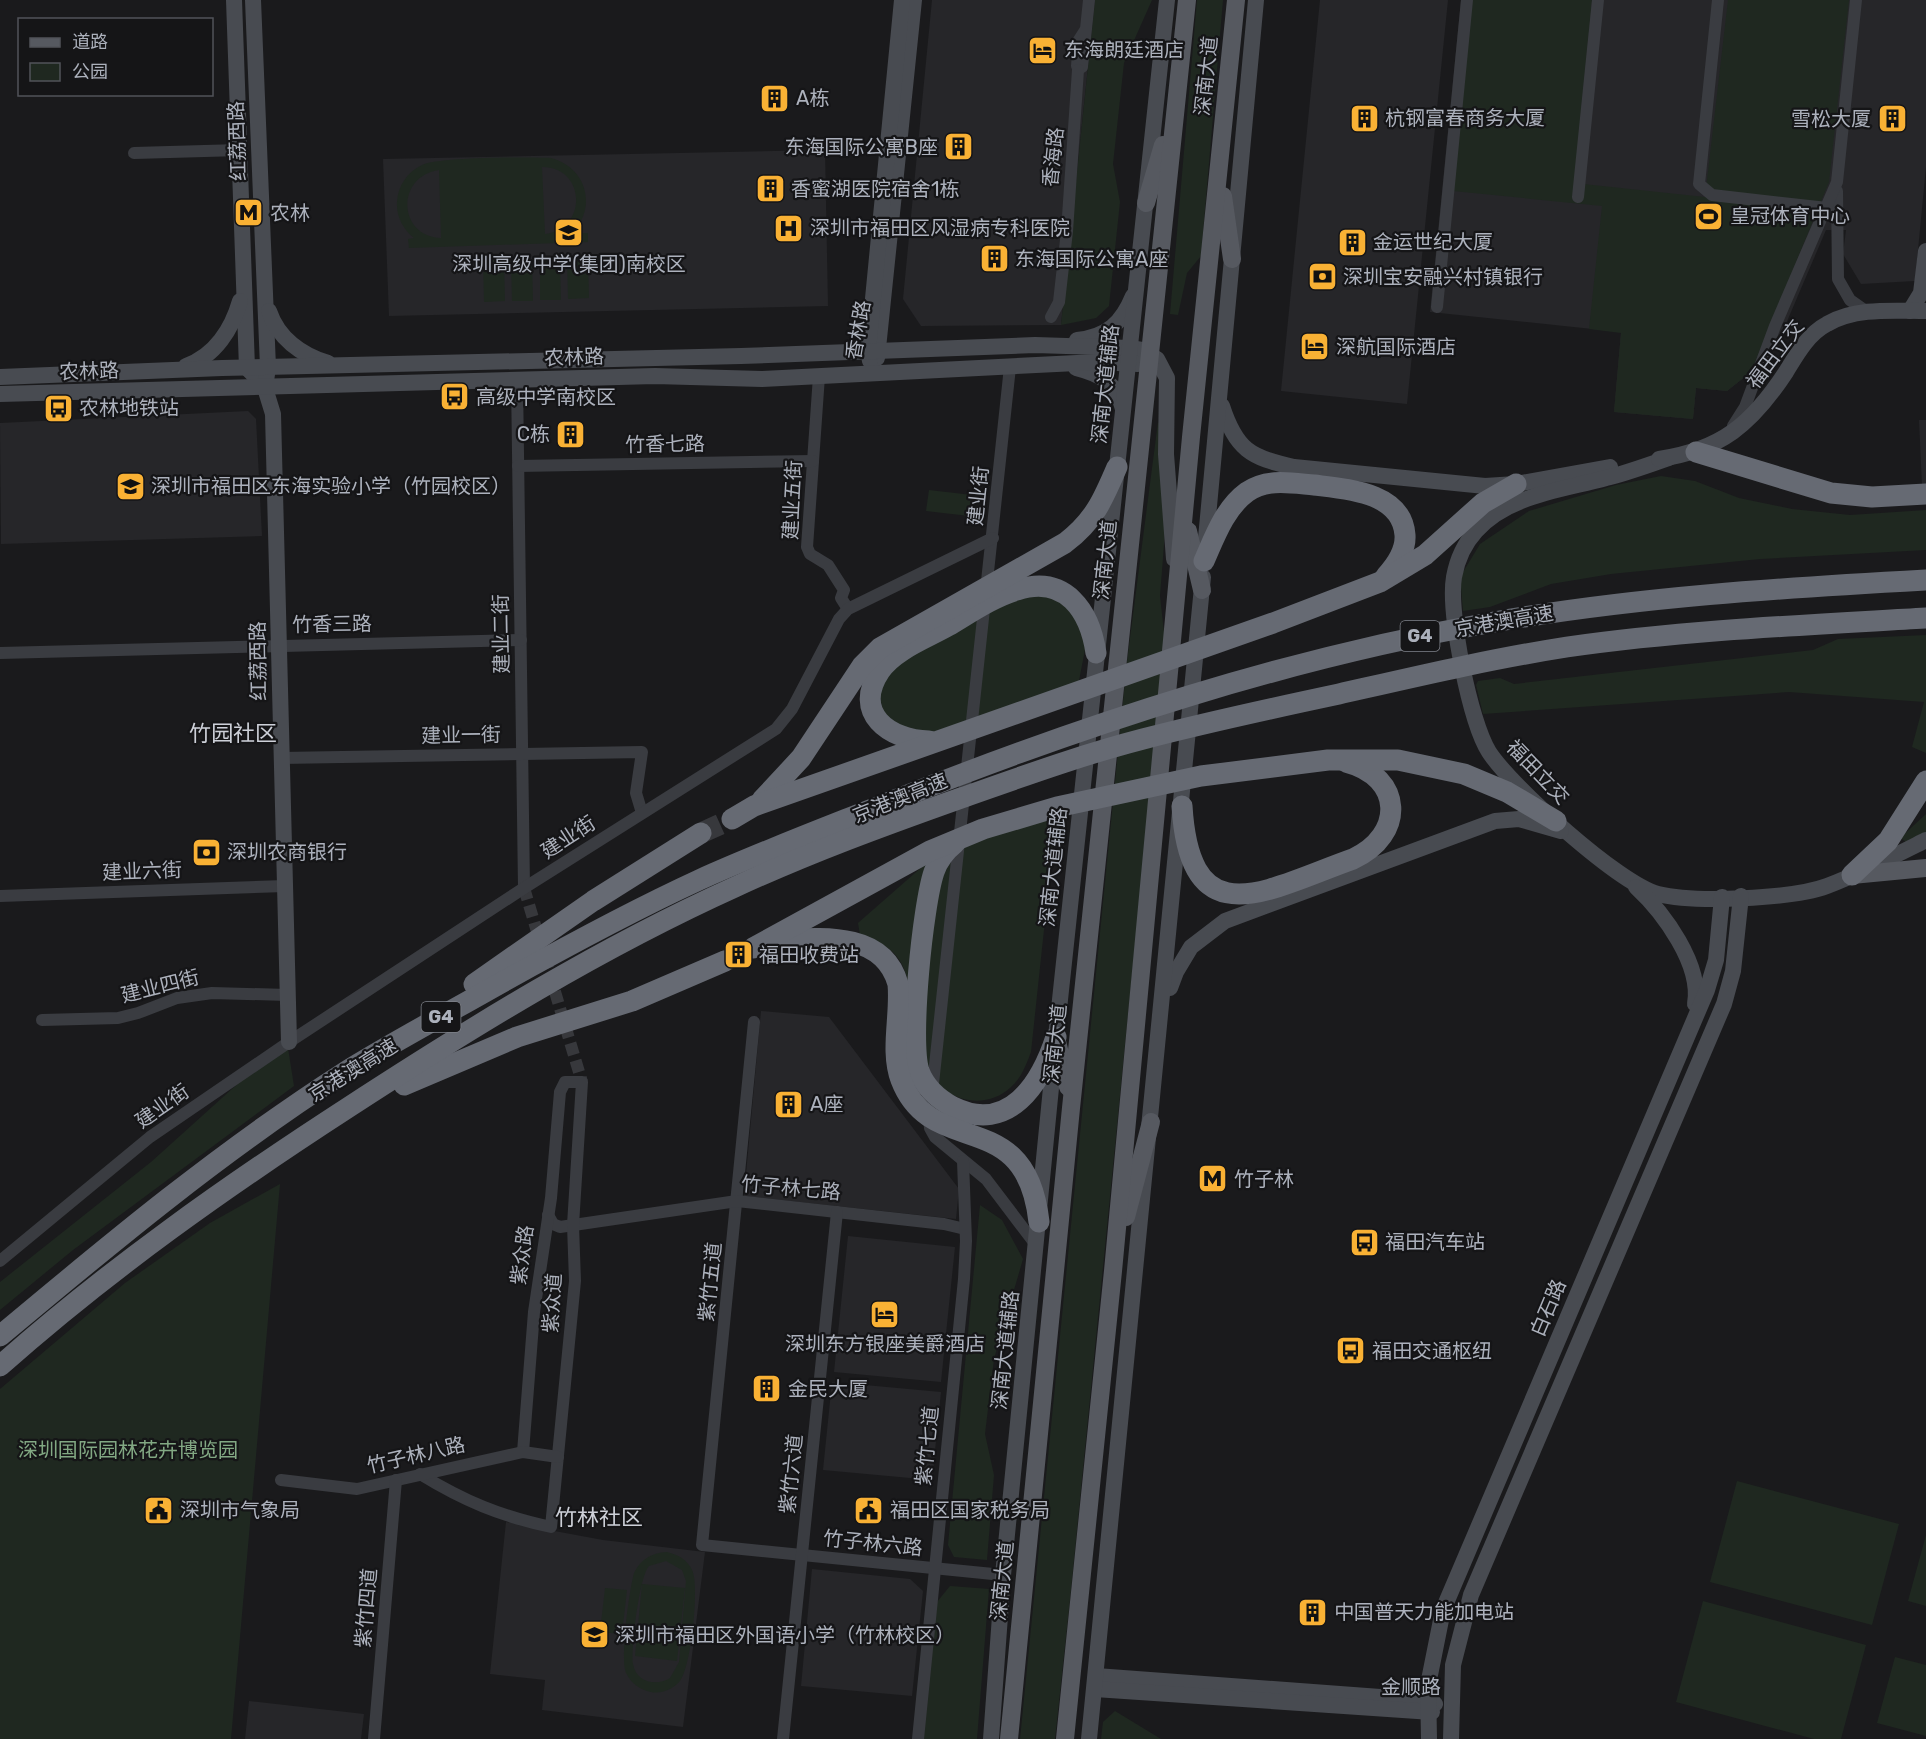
<svg xmlns="http://www.w3.org/2000/svg" width="1926" height="1739" viewBox="0 0 1926 1739" font-family="Rubik,'Noto Sans SC',sans-serif">
	<style>
		.built { fill: #262629 }
		.green { fill: #1f2820; fill-rule: evenodd }
		.lines { fill: none; stroke-linecap: round; stroke-linejoin: round }
		.street-tunnel { stroke: #37383c; stroke-width: 12; stroke-dasharray: 12 6; stroke-linecap: butt }
		.highway-tunnel { stroke: #37383c; stroke-width: 21; stroke-dasharray: 21 10; stroke-linecap: butt }
		.street { stroke: #3a3c41; stroke-width: 12 }
		.secondary { stroke: #484b51; stroke-width: 16 }
		.primary { stroke: #565960; stroke-width: 18 }
		.highway { stroke: #666a73; stroke-width: 21 }
		.labels { text-anchor: middle; stroke-width: 4.5; stroke-linejoin: round; paint-order: stroke }
		.shield { fill: #151517; stroke: #7f828a; stroke-width: 1.5 }
		.shield-label { font-size: 18px; font-weight: bold; fill: #acb1bc }
		.poi-label { font-size: 20px; fill: #acb1bc; stroke: #151517; text-anchor: start }
		.street-label { font-size: 20px; fill: #acb1bc; stroke: #151517 }
		.park-label { font-size: 20px; fill: #82a883; stroke: #151517 }
		.quarter-label { font-size: 22px; fill: #cdd0d8; stroke: #151517 }
	</style>
	<rect width="100%" height="100%" fill="#1a1a1c"/>
	<g class="built">
		<polygon points="932,0 1095,0 1061,325 921,326 903,299"/>
		<polygon points="1320,0 1448,0 1407,404 1281,391"/>
		<polygon points="1461,0 1926,0 1926,167 1915,281 1861,284 1843,254 1846,230 1826,230 1765,373 1751,372 1727,391 1696,388 1693,419 1614,412 1621,332 1430,312"/>
		<polygon points="825,150 828,306 389,316 383,159"/>
		<polygon points="248,411 256,419 262,536 1,544 0,423"/>
		<polygon points="1919,420 1926,420 1926,486 1922,486"/>
		<polygon points="761,1011 829,1017 959,1189 956,1219 744,1196"/>
		<polygon points="848,1236 955,1247 941,1382 834,1372"/>
		<polygon points="832,1382 941,1392 932,1480 823,1470"/>
		<polygon points="506,1522 603,1540 705,1552 683,1727 542,1710 545,1680 490,1674"/>
		<polygon points="812,1569 910,1579 923,1591 912,1696 801,1686"/>
		<polygon points="249,1701 364,1714 361,1739 245,1739"/>
	</g>
	<g class="green">
		<polygon points="1095,0 1152,0 1124,63 1113,164 1120,202 1109,306 1096,318 1061,325"/>
		<polygon points="1197,0 1223,0 1201,256 1187,273 1178,315 1170,314"/>
		<polygon points="1472,0 1592,0 1574,183 1705,197 1728,0 1849,0 1829,182 1751,372 1727,391 1696,388 1693,419 1614,412 1621,333 1589,329 1602,206 1453,191"/>
		<path d="M551,158C586,167 598,207 572,233H588V242L409,248L408,239L414,238C403,229 396,216 397,202C398,186 407,172 422,165C439,157 528,157 551,158ZM542,167C586,167 588,229 545,234ZM439,170L441,237V238C397,236 396,176 439,170Z"/>
		<polygon points="567,257 588,257 589,298 568,299"/>
		<polygon points="560,258 561,300 540,300 540,259"/>
		<polygon points="532,259 533,301 512,301 511,260"/>
		<polygon points="483,260 504,260 505,301 484,302"/>
		<polygon points="1158,422 1161,426 1166,519 1160,596 1165,641 1071,1590 1055,1739 1020,1739 1127,661"/>
		<polygon points="1661,476 1695,481 1739,498 1792,509 1850,515 1926,510 1926,550 1760,559 1611,574 1551,584 1490,607 1463,611 1460,577 1480,544 1529,511 1616,485"/>
		<polygon points="929,490 972,495 969,516 926,511"/>
		<polygon points="1041,593 1070,601 1086,644 1079,681 932,736 886,720 879,696 883,681 900,662 1011,600"/>
		<polygon points="1926,635 1926,753 1912,747 1924,702 1789,692 1483,714 1476,685 1478,681 1500,678 1514,684 1813,650 1838,639"/>
		<polygon points="1926,814 1926,834 1908,843 1900,838"/>
		<path d="M1056,817L1031,1052C1026,1065 1022,1077 1011,1087C984,1113 938,1100 927,1064C916,1032 928,972 932,938C934,922 935,904 939,888C943,875 949,862 959,853C979,833 1029,825 1056,817Z"/>
		<path d="M931,859L909,987C903,954 890,946 860,935L858,923Z"/>
		<polygon points="288,1048 294,1086 73,1250 0,1310 0,1282 151,1162 243,1079"/>
		<polygon points="280,1184 231,1739 0,1739 0,1389 125,1283 210,1223"/>
		<polygon points="980,1205 1002,1220 1023,1259 994,1359 985,1434 994,1475 987,1560 954,1557 948,1545"/>
		<polygon points="1737,1481 1899,1524 1872,1625 1710,1582"/>
		<polygon points="1926,1535 1926,1606 1908,1601"/>
		<path d="M667,1552C678,1555 687,1559 692,1570C700,1585 691,1668 680,1681C672,1690 661,1694 651,1692C640,1690 631,1683 626,1673C620,1658 629,1591 634,1573C641,1559 651,1553 667,1552ZM666,1561L682,1570L686,1581L679,1662L670,1678C656,1687 636,1682 633,1664C631,1648 639,1577 649,1566Z"/>
		<polygon points="642,1584 685,1588 677,1661 635,1656"/>
		<polygon points="950,1586 989,1589 977,1739 923,1739 937,1602"/>
		<polygon points="605,1588 627,1590 622,1634 600,1632"/>
		<polygon points="1703,1601 1866,1645 1841,1739 1814,1739 1676,1702"/>
		<polygon points="1895,1657 1926,1665 1926,1736 1877,1723"/>
		<polygon points="1115,1711 1161,1739 1101,1739 1103,1722"/>
	</g>
	<g class="lines">
		<polyline class="street-tunnel" points="524,888 582,1082"/>
		<g class="highway-tunnel">
			<polyline points="701,833 732,819"/>
			<polyline points="725,961 753,948"/>
		</g>
		<g class="street">
			<polyline points="1718,0 1699,184 1712,195 1827,208"/>
			<polyline points="1086,29 1079,40 1077,66 1079,68 1082,67 1089,0"/>
			<polyline points="134,153 240,150"/>
			<polyline points="1837,191 1838,279 1850,300 1867,312"/>
			<polyline points="1578,197 1598,0"/>
			<polyline points="1437,307 1467,0"/>
			<polyline points="1051,317 1059,302 1067,231 1078,70"/>
			<polyline points="819,376 807,547 810,554 828,565 844,590 841,598 848,609"/>
			<polyline points="517,380 524,888"/>
			<polyline points="1733,426 1745,407 1775,326 1837,182 1856,0"/>
			<polyline points="518,466 813,461"/>
			<polyline points="0,653 521,640"/>
			<polyline points="281,758 642,752 636,793 642,813"/>
			<polyline points="0,896 285,886"/>
			<polyline points="42,1020 118,1018 138,1013 177,998 212,993 288,995"/>
			<polyline points="754,1022 702,1545 1003,1575"/>
			<polyline points="932,1093 1010,367"/>
			<polyline points="929,1117 930,1128 935,1137 986,1179 1036,1245"/>
			<polyline points="548,1215 553,1224 560,1227 737,1201 944,1224 965,1229"/>
			<polyline points="0,1261 150,1137 289,1042 524,888 776,729 792,709 839,619 848,609 993,538"/>
			<path d="M420,1474C464,1501 500,1516 551,1527L575,1281L573,1225L582,1082H565L560,1092L551,1198L534,1312L523,1452"/>
			<polyline points="281,1480 357,1489 523,1452 558,1457"/>
			<polyline points="374,1739 396,1480"/>
			<polyline points="783,1739 837,1212"/>
			<polyline points="918,1739 964,1279 966,1241 963,1161"/>
		</g>
		<g class="secondary">
			<polyline points="234,0 247,368 254,375"/>
			<polyline points="253,0 268,367 265,388 273,414 289,1042"/>
			<path d="M269,311C278,338 301,355 328,363"/>
			<polyline points="1910,311 1921,293 1926,251"/>
			<path d="M1077,340C1107,337 1122,323 1133,296"/>
			<polyline points="877,358 914,0"/>
			<polyline points="870,361 868,350 902,0"/>
			<path d="M186,366C215,356 232,329 240,301"/>
			<path d="M1076,368C1100,374 1117,383 1123,409"/>
			<polyline points="0,377 222,368 741,356 1035,345 1130,348 1142,350 1157,359 1167,378 1166,454 1174,559"/>
			<polyline points="0,394 655,376 762,379 1097,362 1138,364"/>
			<path d="M1222,406C1236,449 1250,458 1294,467L1485,486L1516,484L1610,467"/>
			<path d="M1669,458C1648,465 1627,473 1606,478C1563,490 1508,495 1476,531C1465,543 1457,560 1454,577C1448,612 1470,722 1489,752C1511,786 1619,884 1658,894C1694,903 1792,899 1827,886C1861,873 1894,856 1926,840"/>
			<path d="M1659,459C1721,450 1752,424 1786,372C1797,354 1808,334 1827,324C1856,307 1894,311 1926,311"/>
			<polyline points="1205,549 1256,0"/>
			<path d="M1636,887C1664,913 1702,965 1695,1004"/>
			<polyline points="1170,988 1176,972 1191,947 1225,921 1495,821 1519,819 1561,831"/>
			<polyline points="1096,1676 1407,1699 1435,1704"/>
			<polyline points="1095,1689 1432,1712"/>
			<polyline points="991,1739 1003,1575 1056,1037 1167,0"/>
			<polyline points="1089,1739 1203,577"/>
			<polyline points="1429,1739 1428,1685 1443,1610 1707,990 1716,960 1722,897"/>
			<polyline points="1451,1739 1453,1665 1471,1595 1724,1004 1733,971 1741,896"/>
		</g>
		<g class="primary">
			<polyline points="1223,196 1232,259"/>
			<polyline points="1146,203 1163,145"/>
			<polyline points="1188,531 1202,590"/>
			<polyline points="1852,875 1926,868"/>
			<polyline points="1056,1037 1068,1087"/>
			<polyline points="1126,1217 1151,1122"/>
			<polyline points="1009,1739 1071,1108 1187,0"/>
			<polyline points="1065,1739 1113,1271 1191,437 1236,0"/>
		</g>
		<g class="highway">
			<polyline points="1696,452 1831,493 1872,497 1926,494"/>
			<path d="M1204,561C1215,536 1225,508 1247,492C1267,478 1291,483 1314,485C1347,489 1402,492 1405,535C1406,550 1396,565 1386,576"/>
			<path d="M929,741C889,740 852,713 880,671C894,650 927,638 948,626C970,613 993,597 1017,590C1066,574 1090,612 1096,653"/>
			<path d="M762,800L801,758L862,666L880,648L1065,543C1094,521 1103,500 1117,467"/>
			<path d="M1182,806C1190,940 1268,889 1353,859C1405,835 1404,777 1346,762"/>
			<polyline points="732,819 754,806 1273,623 1380,582 1425,555 1483,503 1516,484"/>
			<path d="M955,843C945,851 938,860 934,872C923,904 909,1041 919,1071C925,1087 938,1099 953,1107C1009,1135 1041,1083 1056,1037"/>
			<polyline points="1852,875 1888,841 1926,781"/>
			<path d="M775,940C819,938 883,930 898,984C901,1016 890,1050 901,1080C932,1161 1026,1103 1039,1222"/>
			<polyline points="753,948 930,851 983,829 1057,807 1201,776 1328,760 1398,760 1464,774 1507,792 1556,821"/>
			<polyline points="474,984 593,901 701,833"/>
			<polyline points="404,1085 517,1037 632,1001 725,961"/>
			<path d="M0,1336C111,1243 223,1150 345,1072C390,1044 437,1019 483,993C554,953 625,914 699,880C763,851 830,826 895,800C1089,723 1288,658 1494,622C1637,597 1781,588 1926,580"/>
			<path d="M0,1366C108,1270 227,1186 349,1107C472,1027 600,948 735,887C808,853 885,825 961,798C1021,777 1081,755 1143,739C1208,722 1273,708 1339,694C1414,677 1490,659 1567,647C1686,630 1806,625 1926,618"/>
		</g>
	</g>
	<defs>
		<symbol id="hotel-square" viewBox="-11 -11 22 22"><rect x="-9" y="-9" width="18" height="18" rx="4" fill="#f9b134" stroke="#151517"/><path d="M-6-4.5h1.5V1H6V5H4.5V3h-9V5H-6ZM-4 0a1.8 1.8 0 1 1 3.6 0ZM.5 0V-2.5h3Q6-2.5 6 0Z" fill="#111"/></symbol>
		<symbol id="building-square" viewBox="-11 -11 22 22"><rect x="-9" y="-9" width="18" height="18" rx="4" fill="#f9b134" stroke="#151517"/><path d="M-4-6H4V6H1V3H-1V6H-4ZM-2.5-4.3h1.7v1.8h-1.7ZM.8-4.3h1.7v1.8H.8ZM-2.5-1h1.7V.8h-1.7ZM.8-1h1.7V.8H.8Z" fill="#111"/></symbol>
		<symbol id="metro-square" viewBox="-11 -11 22 22"><rect x="-9" y="-9" width="18" height="18" rx="4" fill="#f9b134" stroke="#151517"/><path d="M-5.5 5V-5H-3L0 0L3-5H5.5V5H3V-.5L0 4L-3-.5V5Z" fill="#111"/></symbol>
		<symbol id="stadium-square" viewBox="-11 -11 22 22"><rect x="-9" y="-9" width="18" height="18" rx="4" fill="#f9b134" stroke="#151517"/><path d="M0-5a6.5 5 0 1 0 0 10a6.5 5 0 1 0 0-10ZM-3.5-1.8h7v3.6h-7Z" fill="#111"/></symbol>
		<symbol id="hospital-square" viewBox="-11 -11 22 22"><rect x="-9" y="-9" width="18" height="18" rx="4" fill="#f9b134" stroke="#151517"/><path d="M-5-5h3v3.5h4V-5h3V5h-3V1.5h-4V5h-3Z" fill="#111"/></symbol>
		<symbol id="school-square" viewBox="-11 -11 22 22"><rect x="-9" y="-9" width="18" height="18" rx="4" fill="#f9b134" stroke="#151517"/><path d="M0-5L7-2L0 1L-7-2ZM-4 1L0 2.5L4 1V4Q0 6-4 4Z" fill="#111"/></symbol>
		<symbol id="bank-square" viewBox="-11 -11 22 22"><rect x="-9" y="-9" width="18" height="18" rx="4" fill="#f9b134" stroke="#151517"/><path d="M-6-4H6V4H-6ZM0-2.3a2.3 2.3 0 1 0 0 4.6a2.3 2.3 0 1 0 0-4.6Z" fill="#111"/></symbol>
		<symbol id="bus-square" viewBox="-11 -11 22 22"><rect x="-9" y="-9" width="18" height="18" rx="4" fill="#f9b134" stroke="#151517"/><path d="M-5-6H5V4H4V6H2V4H-2V6H-4V4H-5ZM-3.5-4V0h7V-4ZM-3.5 1.2v1.5H-2V1.2ZM2 1.2v1.5H3.5V1.2Z" fill="#111"/></symbol>
		<symbol id="civic-square" viewBox="-11 -11 22 22"><rect x="-9" y="-9" width="18" height="18" rx="4" fill="#f9b134" stroke="#151517"/><path d="M-.6-6.5H3V-4.5H.6V-3L4-1V1h2V6H-6V1h2V-1L-.6-3ZM-1.2 2.5V6h2.4V2.5Z" fill="#111"/></symbol>
	</defs>
	<g fill-rule="evenodd">
		<use href="#hotel-square" x="1026" y="34" width="33" height="33"/>
		<use href="#building-square" x="758" y="82" width="33" height="33"/>
		<use href="#building-square" x="1348" y="102" width="33" height="33"/>
		<use href="#building-square" x="1876" y="102" width="33" height="33"/>
		<use href="#building-square" x="942" y="130" width="33" height="33"/>
		<use href="#building-square" x="754" y="172" width="33" height="33"/>
		<use href="#metro-square" x="232" y="196" width="33" height="33"/>
		<use href="#stadium-square" x="1692" y="200" width="33" height="33"/>
		<use href="#hospital-square" x="772" y="212" width="33" height="33"/>
		<use href="#school-square" x="552" y="216" width="33" height="33"/>
		<use href="#building-square" x="1336" y="226" width="33" height="33"/>
		<use href="#building-square" x="978" y="242" width="33" height="33"/>
		<use href="#bank-square" x="1306" y="260" width="33" height="33"/>
		<use href="#hotel-square" x="1298" y="330" width="33" height="33"/>
		<use href="#bus-square" x="438" y="380" width="33" height="33"/>
		<use href="#bus-square" x="42" y="392" width="33" height="33"/>
		<use href="#building-square" x="554" y="418" width="33" height="33"/>
		<use href="#school-square" x="114" y="470" width="33" height="33"/>
		<use href="#bank-square" x="190" y="836" width="33" height="33"/>
		<use href="#building-square" x="722" y="938" width="33" height="33"/>
		<use href="#building-square" x="772" y="1088" width="33" height="33"/>
		<use href="#metro-square" x="1196" y="1162" width="33" height="33"/>
		<use href="#bus-square" x="1348" y="1226" width="33" height="33"/>
		<use href="#hotel-square" x="868" y="1298" width="33" height="33"/>
		<use href="#bus-square" x="1334" y="1334" width="33" height="33"/>
		<use href="#building-square" x="750" y="1372" width="33" height="33"/>
		<use href="#civic-square" x="142" y="1494" width="33" height="33"/>
		<use href="#civic-square" x="852" y="1494" width="33" height="33"/>
		<use href="#building-square" x="1296" y="1596" width="33" height="33"/>
		<use href="#school-square" x="578" y="1618" width="33" height="33"/>
	</g>
	<g class="labels">
		<g class="shield">
			<rect x="1400.5" y="621" width="39" height="30" rx="4.5"/>
			<rect x="421.5" y="1002" width="39" height="30" rx="4.5"/>
		</g>
		<g class="shield-label">
			<text x="1420" y="642">G4</text>
			<text x="441" y="1023">G4</text>
		</g>
		<g class="poi-label">
			<text x="1064" y="57">东海朗廷酒店</text>
			<text x="796" y="105">A栋</text>
			<text x="1385" y="125">杭钢富春商务大厦</text>
			<text x="1871" y="126" text-anchor="end">雪松大厦</text>
			<text x="938" y="154" text-anchor="end">东海国际公寓B座</text>
			<text x="791" y="196">香蜜湖医院宿舍1栋</text>
			<text x="270" y="220">农林</text>
			<text x="1730" y="223">皇冠体育中心</text>
			<text x="810" y="235">深圳市福田区风湿病专科医院</text>
			<text x="1373" y="249">金运世纪大厦</text>
			<text x="1015" y="266">东海国际公寓A座</text>
			<text x="569" y="271" text-anchor="middle">深圳高级中学(集团)南校区</text>
			<text x="1343" y="284">深圳宝安融兴村镇银行</text>
			<text x="1336" y="354">深航国际酒店</text>
			<text x="476" y="404">高级中学南校区</text>
			<text x="79" y="415">农林地铁站</text>
			<text x="550" y="441" text-anchor="end">C栋</text>
			<text x="151" y="493">深圳市福田区东海实验小学（竹园校区）</text>
			<text x="227" y="859">深圳农商银行</text>
			<text x="759" y="962">福田收费站</text>
			<text x="810" y="1111">A座</text>
			<text x="1234" y="1186">竹子林</text>
			<text x="1385" y="1249">福田汽车站</text>
			<text x="885" y="1351" text-anchor="middle">深圳东方银座美爵酒店</text>
			<text x="1372" y="1358">福田交通枢纽</text>
			<text x="788" y="1396">金民大厦</text>
			<text x="180" y="1517">深圳市气象局</text>
			<text x="890" y="1517">福田区国家税务局</text>
			<text x="1334" y="1619">中国普天力能加电站</text>
			<text x="615" y="1642">深圳市福田区外国语小学（竹林校区）</text>
		</g>
		<g class="street-label">
			<text transform="translate(1206 76) rotate(-84)" y="7">深南大道</text>
			<text transform="translate(237 141) rotate(-92)" y="7">红荔西路</text>
			<text transform="translate(1053 157) rotate(-84)" y="7">香海路</text>
			<text transform="translate(858 330) rotate(-80)" y="7">香林路</text>
			<text transform="translate(1775 354) rotate(-53)" y="7">福田立交</text>
			<text transform="translate(574 357) rotate(-2)" y="7">农林路</text>
			<text transform="translate(89 371) rotate(-2)" y="7">农林路</text>
			<text transform="translate(1105 384) rotate(-84)" y="7">深南大道辅路</text>
			<text transform="translate(665 444) rotate(-1)" y="7">竹香七路</text>
			<text transform="translate(978 496) rotate(-84)" y="7">建业街</text>
			<text transform="translate(792 500) rotate(-87)" y="7">建业五街</text>
			<text transform="translate(1105 560) rotate(-84)" y="7">深南大道</text>
			<text transform="translate(1504 621) rotate(-10)" y="7">京港澳高速</text>
			<text transform="translate(332 624) rotate(-1)" y="7">竹香三路</text>
			<text transform="translate(501 634) rotate(-91)" y="7">建业二街</text>
			<text transform="translate(258 661) rotate(-91)" y="7">红荔西路</text>
			<text transform="translate(461 735) rotate(-1)" y="7">建业一街</text>
			<text transform="translate(1538 772) rotate(46)" y="7">福田立交</text>
			<text transform="translate(900 798) rotate(-22)" y="7">京港澳高速</text>
			<text transform="translate(568 837) rotate(-33)" y="7">建业街</text>
			<text transform="translate(1053 867) rotate(-84)" y="7">深南大道辅路</text>
			<text transform="translate(142 871) rotate(-2)" y="7">建业六街</text>
			<text transform="translate(160 986) rotate(-14)" y="7">建业四街</text>
			<text transform="translate(1055 1044) rotate(-84)" y="7">深南大道</text>
			<text transform="translate(353 1070) rotate(-32)" y="7">京港澳高速</text>
			<text transform="translate(162 1106) rotate(-35)" y="7">建业街</text>
			<text transform="translate(791 1188) rotate(5)" y="7">竹子林七路</text>
			<text transform="translate(522 1255) rotate(-82)" y="7">紫众路</text>
			<text transform="translate(710 1282) rotate(-84)" y="7">紫竹五道</text>
			<text transform="translate(552 1303) rotate(-86)" y="7">紫众道</text>
			<text transform="translate(1548 1308) rotate(-67)" y="7">白石路</text>
			<text transform="translate(1005 1350) rotate(-84)" y="7">深南大道辅路</text>
			<text transform="translate(927 1446) rotate(-84)" y="7">紫竹七道</text>
			<text transform="translate(416 1455) rotate(-13)" y="7">竹子林八路</text>
			<text transform="translate(791 1474) rotate(-84)" y="7">紫竹六道</text>
			<text transform="translate(873 1543) rotate(6)" y="7">竹子林六路</text>
			<text transform="translate(1002 1581) rotate(-84)" y="7">深南大道</text>
			<text transform="translate(366 1608) rotate(-85)" y="7">紫竹四道</text>
			<text x="1411" y="1694">金顺路</text>
		</g>
		<g class="park-label">
			<text x="128" y="1457">深圳国际园林花卉博览园</text>
		</g>
		<g class="quarter-label">
			<text x="233" y="741">竹园社区</text>
			<text x="599" y="1525">竹林社区</text>
		</g>
	</g>
	<rect x="18" y="18" width="195" height="78" fill="#151517" stroke="#515359" stroke-width="1.5"/>
	<rect x="30" y="38" width="30" height="9" fill="#565960" stroke="#515359" stroke-width="1.5"/>
	<text x="72" y="48" font-size="18" fill="#acb1bc">道路</text>
	<rect x="30" y="63" width="30" height="18" fill="#1f2820" stroke="#515359" stroke-width="1.5"/>
	<text x="72" y="78" font-size="18" fill="#acb1bc">公园</text>
</svg>
